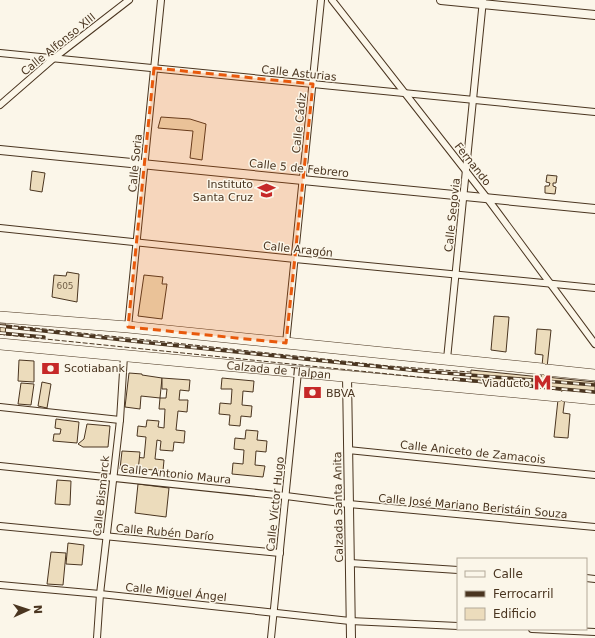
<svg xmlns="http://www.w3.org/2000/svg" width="595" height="638" viewBox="0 0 595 638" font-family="'DejaVu Sans',sans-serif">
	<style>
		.building { fill: #ecdcbc; stroke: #4a3520 }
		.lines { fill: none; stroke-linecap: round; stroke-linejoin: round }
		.street-casing { stroke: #4a3520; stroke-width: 8 }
		.secondary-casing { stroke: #4a3520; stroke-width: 10 }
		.highway-casing { stroke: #4a3520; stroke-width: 12 }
		.street { stroke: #fbf6e9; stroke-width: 6 }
		.secondary { stroke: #fbf6e9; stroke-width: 8 }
		.highway { stroke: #fbf6e9; stroke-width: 11 }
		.rail-casing { stroke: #4a3520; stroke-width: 3.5 }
		.rail { stroke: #fbf6e9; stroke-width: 2; stroke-dasharray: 6; stroke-linecap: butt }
		.fence { stroke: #4a3520; stroke-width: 1; stroke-dasharray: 5 2; stroke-linecap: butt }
		.marked { fill: #e8590c; fill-opacity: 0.2; stroke: #e8590c; stroke-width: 3; stroke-dasharray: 8 5; stroke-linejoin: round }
		.labels { text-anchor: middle; stroke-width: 3; stroke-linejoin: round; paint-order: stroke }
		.number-label { font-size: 9px; fill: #725f47 }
		.street-label { font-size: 11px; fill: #4a3520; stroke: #fbf6e9 }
		.poi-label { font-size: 11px; fill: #4a3520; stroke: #fbf6e9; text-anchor: end }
	</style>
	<rect width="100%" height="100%" fill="#fbf6e9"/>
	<g class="building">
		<polygon points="161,117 190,119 206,124 202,160 190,158 193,131 158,128"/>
		<polygon points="32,171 45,173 42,192 30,190"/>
		<polygon points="547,175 557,176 556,183 553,183 553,186 556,187 555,194 545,193 545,186 549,186 550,183 546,182"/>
		<polygon points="67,272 79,274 77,302 52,297 54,275 66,276"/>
		<polygon points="144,275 163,277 162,284 167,284 162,319 138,316"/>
		<polygon points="494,316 509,317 506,352 491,350"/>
		<polygon points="0,324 6,324 5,335 0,334"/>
		<polygon points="537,329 551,330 546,377 595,382 595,393 566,390 563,413 570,414 568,438 554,437 559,390 470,381 471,370 541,377 543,355 535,354"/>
		<polygon points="19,360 34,361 34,382 18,381"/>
		<polygon points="129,373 142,374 142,375 162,378 160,398 141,396 140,409 125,407"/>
		<polygon points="162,378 190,380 189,391 180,390 179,400 188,400 187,412 178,411 176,430 185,431 184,443 174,442 173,451 160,450 161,441 157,440 155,459 164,460 163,471 134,468 135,457 144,458 146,437 137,436 138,426 146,427 147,420 159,421 158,427 164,428 165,409 159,409 160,398 166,398 167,389 162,389"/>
		<polygon points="222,378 254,381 253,392 243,391 242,405 252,406 251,417 241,416 240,426 229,425 230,415 219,414 220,403 231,404 232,389 221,389"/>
		<polygon points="42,382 51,384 47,408 38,406"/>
		<polygon points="21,383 34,384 31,405 18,404"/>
		<polygon points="56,419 79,422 77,443 53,441 54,434 60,434 61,429 55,428"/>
		<polygon points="87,424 110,426 108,447 83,447 78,444 84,439"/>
		<polygon points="246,430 258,431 257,440 267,441 266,452 256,451 255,465 265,466 263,477 232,474 233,463 243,464 244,450 234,449 235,438 245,439"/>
		<polygon points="122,451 140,452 138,471 120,469"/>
		<polygon points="57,480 71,481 70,505 55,504"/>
		<polygon points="138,484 169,488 166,517 135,513"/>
		<polygon points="68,543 84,545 82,565 66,564"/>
		<polygon points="51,552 66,553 63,585 47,584"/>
	</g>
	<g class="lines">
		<defs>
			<g id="street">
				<polyline points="332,0 487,198 595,344"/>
				<polyline points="0,53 595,112"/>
				<polyline points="0,105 54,58 129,0"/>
				<polyline points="0,228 295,259 595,288"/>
				<polyline points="128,327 161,0"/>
				<polyline points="286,343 321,0"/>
				<polyline points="447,359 483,0"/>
				<polyline points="0,407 120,420"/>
				<polyline points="348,450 595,475"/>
				<polyline points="0,466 286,496 349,504 595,527"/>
				<polyline points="0,526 280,553"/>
				<polyline points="350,563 458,570"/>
				<polyline points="586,578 595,579"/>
				<polyline points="0,585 100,594 350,621 458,626"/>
				<polyline points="532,629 595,632"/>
				<polyline points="97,638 100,594 120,420 124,356"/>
				<polyline points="271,638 298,372"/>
			</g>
			<g id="secondary">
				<polyline points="441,0 595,15"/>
				<polyline points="0,150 595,209"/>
				<polyline points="347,376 351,638"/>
			</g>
			<g id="highway">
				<polyline points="0,317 128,327 542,369"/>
				<path id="s1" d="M0,344L558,396"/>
				<polyline points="547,370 595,375"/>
				<polyline points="565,396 595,399"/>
			</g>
		</defs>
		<use href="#street" class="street-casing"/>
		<use href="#secondary" class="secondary-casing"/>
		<use href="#highway" class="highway-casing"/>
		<use href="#street" class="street"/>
		<use href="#secondary" class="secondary"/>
		<use href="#highway" class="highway"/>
		<defs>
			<g id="rail">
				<polyline points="0,326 141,342 420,371 595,385"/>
				<polyline points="0,333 44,337"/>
				<polyline points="454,379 595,392"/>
			</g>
		</defs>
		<use href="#rail" class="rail-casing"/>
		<use href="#rail" class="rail"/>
		<g class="fence">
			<polyline points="7,325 389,366 470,372"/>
			<polyline points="6,335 448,380"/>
		</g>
	</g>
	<path class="marked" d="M154,68L313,84L286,343L128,327Z"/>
	<defs>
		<symbol id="school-bare" viewBox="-9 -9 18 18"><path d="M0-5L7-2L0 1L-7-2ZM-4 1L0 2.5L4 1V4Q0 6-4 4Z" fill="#c62828" stroke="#fbf6e9" stroke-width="2.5" paint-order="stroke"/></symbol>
		<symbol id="bank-bare" viewBox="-9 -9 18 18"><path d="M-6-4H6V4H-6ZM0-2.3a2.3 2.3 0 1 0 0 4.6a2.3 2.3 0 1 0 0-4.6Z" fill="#c62828" stroke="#fbf6e9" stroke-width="2.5" paint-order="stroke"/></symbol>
		<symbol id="metro-bare" viewBox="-9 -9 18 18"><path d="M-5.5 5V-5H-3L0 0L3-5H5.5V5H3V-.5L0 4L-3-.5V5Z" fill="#c62828" stroke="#fbf6e9" stroke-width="2.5" paint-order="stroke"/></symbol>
	</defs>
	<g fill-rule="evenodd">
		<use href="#school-bare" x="254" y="178" width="25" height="25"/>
		<use href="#bank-bare" x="38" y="356" width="25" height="25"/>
		<use href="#metro-bare" x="530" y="370" width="25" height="25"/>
		<use href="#bank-bare" x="300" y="380" width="25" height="25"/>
	</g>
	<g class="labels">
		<g class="number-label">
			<text x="65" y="289">605</text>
		</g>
		<g class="street-label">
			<text transform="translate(58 44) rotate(-39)" y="4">Calle Alfonso XIII</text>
			<text transform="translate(299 73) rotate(6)" y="4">Calle Asturias</text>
			<text transform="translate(299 123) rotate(-84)" y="4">Calle Cádiz</text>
			<text transform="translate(135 163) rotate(-84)" y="4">Calle Soria</text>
			<text transform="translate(473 164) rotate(52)" y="4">Fernando</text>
			<text transform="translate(299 168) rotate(6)" y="4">Calle 5 de Febrero</text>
			<text transform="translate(452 215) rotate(-84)" y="4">Calle Segovia</text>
			<text transform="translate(298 249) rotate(6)" y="4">Calle Aragón</text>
			<text dy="4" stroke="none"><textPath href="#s1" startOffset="280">Calzada de Tlalpan</textPath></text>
			<text transform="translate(473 452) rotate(6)" y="4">Calle Aniceto de Zamacois</text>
			<text transform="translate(176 474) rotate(6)" y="4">Calle Antonio Maura</text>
			<text transform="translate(101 496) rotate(-84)" y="4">Calle Bismarck</text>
			<text transform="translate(275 504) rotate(-84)" y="4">Calle Víctor Hugo</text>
			<text transform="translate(473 506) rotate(5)" y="4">Calle José Mariano Beristáin Souza</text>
			<text transform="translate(338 507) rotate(-91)" y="4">Calzada Santa Anita</text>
			<text transform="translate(165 532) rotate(5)" y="4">Calle Rubén Darío</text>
			<text transform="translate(176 592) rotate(6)" y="4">Calle Miguel Ángel</text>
		</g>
		<g class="poi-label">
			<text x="253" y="188">Instituto<tspan x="253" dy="13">Santa Cruz</tspan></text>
			<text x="64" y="372" text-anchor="start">Scotiabank</text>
			<text x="530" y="387">Viaducto</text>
			<text x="326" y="397" text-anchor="start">BBVA</text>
		</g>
	</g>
	<rect x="457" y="558" width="130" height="72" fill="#fbf6e9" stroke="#b4a999"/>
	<rect x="465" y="571" width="20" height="6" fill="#fbf6e9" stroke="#b4a999"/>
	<text x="493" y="578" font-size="12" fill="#4a3520">Calle</text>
	<rect x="465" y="591" width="20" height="6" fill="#4a3520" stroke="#b4a999"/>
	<text x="493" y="598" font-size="12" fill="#4a3520">Ferrocarril</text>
	<rect x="465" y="608" width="20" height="12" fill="#ecdcbc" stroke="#b4a999"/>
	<text x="493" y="618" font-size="12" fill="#4a3520">Edificio</text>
	<g transform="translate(28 610) rotate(87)" stroke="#fbf6e9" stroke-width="3" paint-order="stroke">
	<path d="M0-3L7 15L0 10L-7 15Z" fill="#4a3520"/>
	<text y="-6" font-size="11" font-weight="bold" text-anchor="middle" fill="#4a3520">N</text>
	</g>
</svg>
